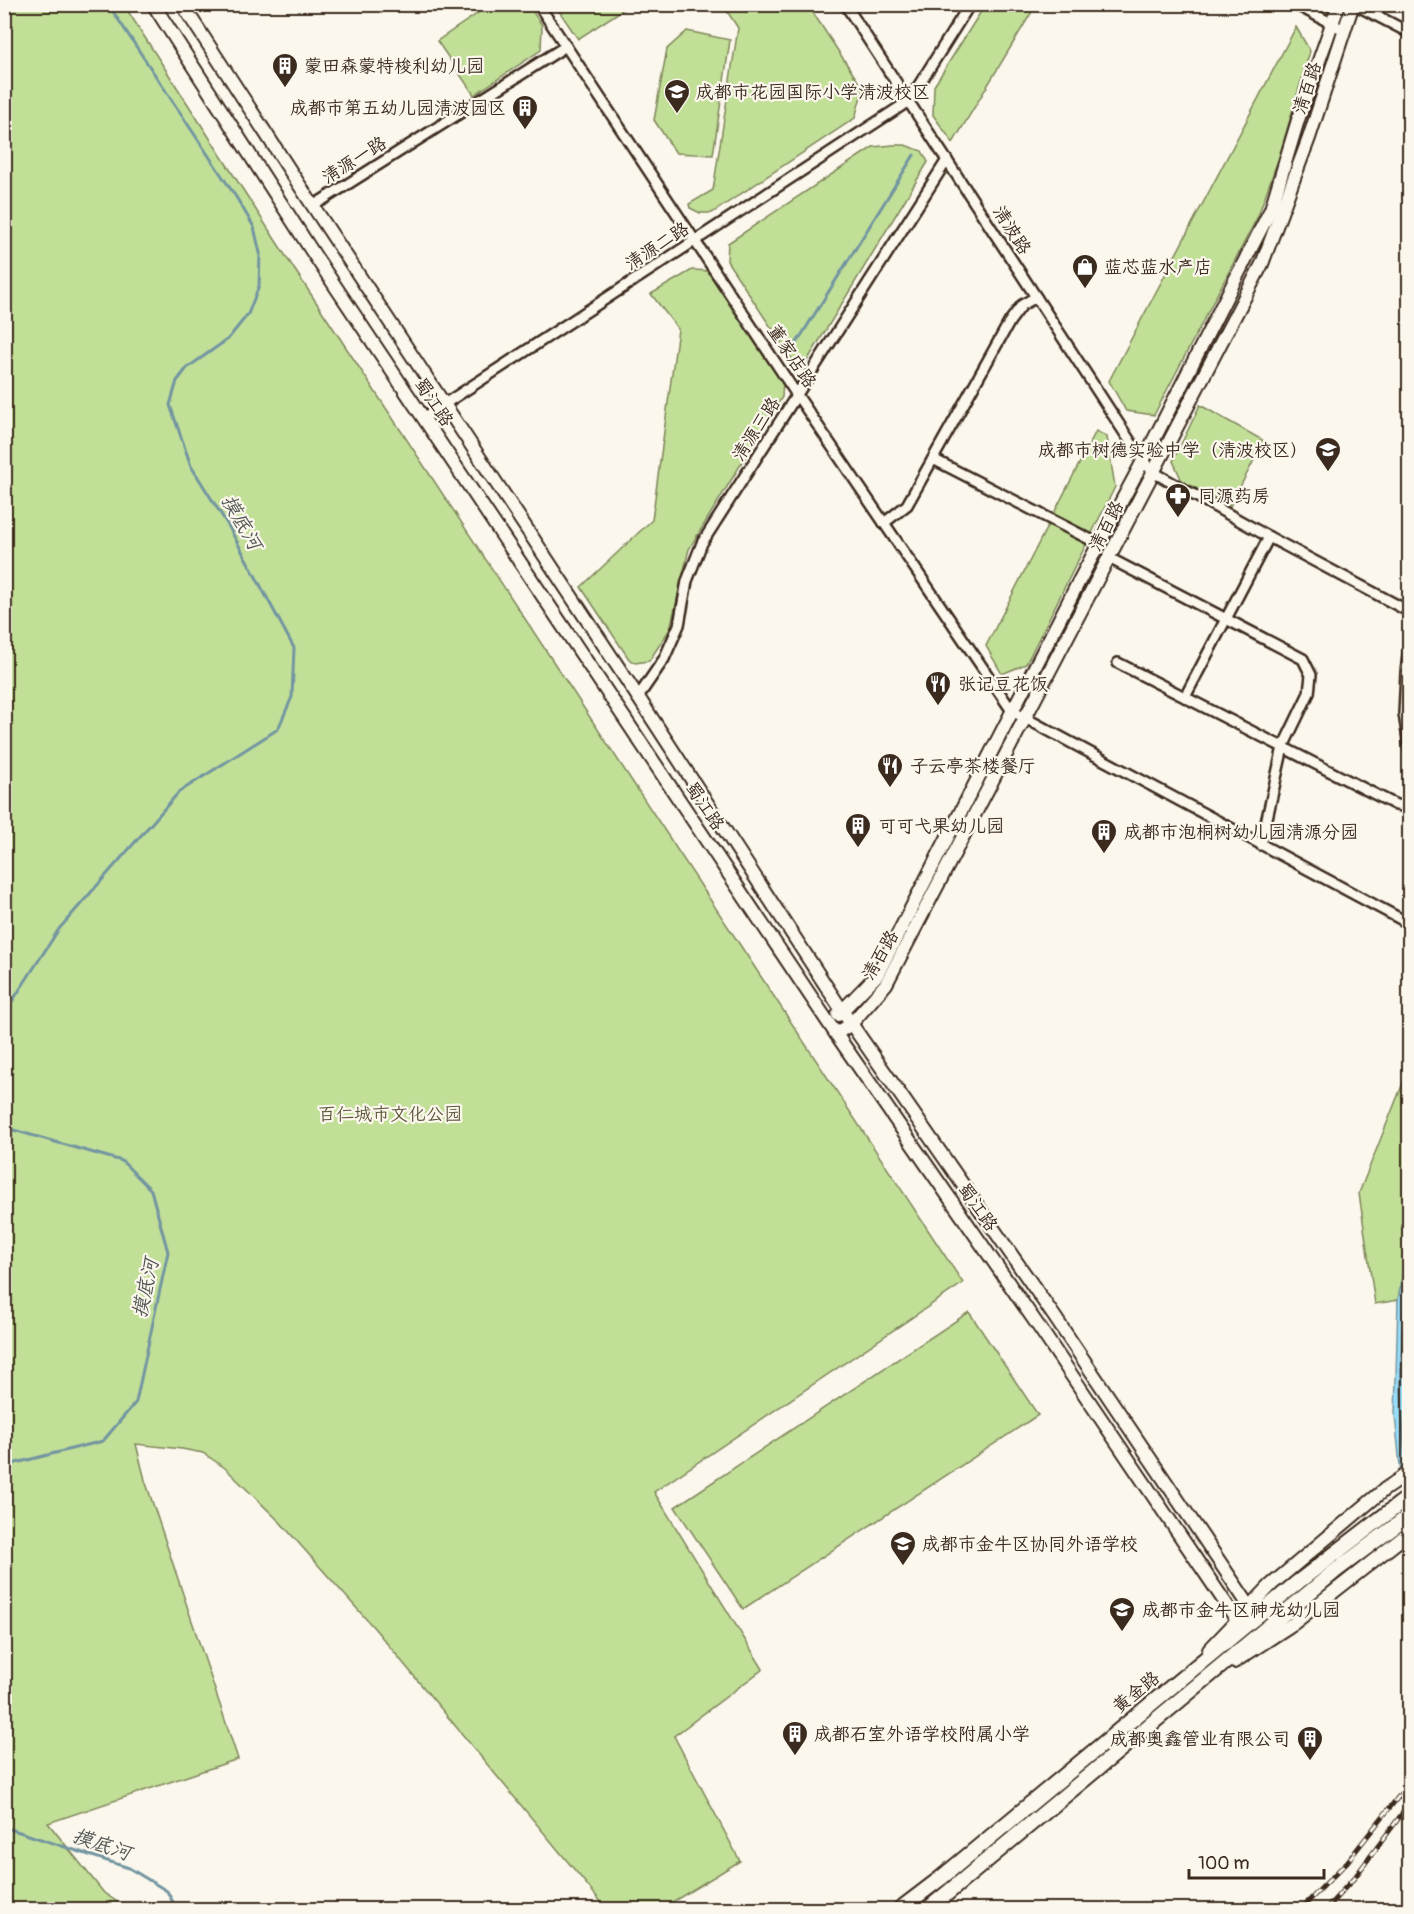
<svg xmlns="http://www.w3.org/2000/svg" width="1414" height="1914" viewBox="0 0 1414 1914" font-family="Pangolin,'LXGW WenKai TC',sans-serif">
	<style>
		.green { fill: #c1df97; stroke: #7e845a; stroke-width: 1.5 }
		.water { fill: #97dcf9; stroke: #7295a1; stroke-width: 1.5 }
		.lines { fill: none; stroke-linecap: round; stroke-linejoin: round }
		.shore { stroke: #607176; stroke-width: 1.5 }
		.stream { stroke: #7295a1; stroke-width: 3 }
		.street-casing { stroke: #3b2a1e; stroke-width: 14 }
		.secondary-casing { stroke: #3b2a1e; stroke-width: 16 }
		.primary-casing { stroke: #3b2a1e; stroke-width: 18 }
		.street { stroke: #fbf7ec; stroke-width: 9 }
		.secondary { stroke: #fbf7ec; stroke-width: 12 }
		.primary { stroke: #fbf7ec; stroke-width: 14 }
		.rail-casing { stroke: #3b2a1e; stroke-width: 5 }
		.rail { stroke: #fbf7ec; stroke-width: 3; stroke-dasharray: 9; stroke-linecap: butt }
		.labels { text-anchor: middle; stroke-width: 4.5; stroke-linejoin: round; paint-order: stroke }
		.poi-label { font-size: 18px; fill: #3b2a1e; stroke: #fbf7ec; text-anchor: start }
		.street-label { font-size: 18px; fill: #3b2a1e; stroke: #fbf7ec }
		.park-label { font-size: 18px; fill: #5c573c; stroke: #fbf7ec }
		.water-label { font-size: 20px; font-style: italic; fill: #525655; stroke: #fbf7ec }
	</style>
	<rect width="100%" height="100%" fill="#fbf7ec"/>
	<filter id="ink" filterUnits="userSpaceOnUse"><feTurbulence type="fractalNoise" baseFrequency=".0167" numOctaves="2"/><feDisplacementMap in="SourceGraphic" scale="12" xChannelSelector="R" yChannelSelector="G"/><feConvolveMatrix kernelMatrix="1 2 1 2 8 2 1 2 1" color-interpolation-filters="sRGB"/></filter>
	<g filter="url(#ink)">
		<g class="green">
			<polygon points="5,4 124,5 287,258 963,1283 654,1492 763,1669 674,1736 740,1861 661,1909 607,1909 375,1629 280,1522 225,1468 203,1453 182,1449 136,1444 145,1480 238,1759 48,1823 104,1893 128,1909 5,1909"/>
			<polygon points="490,5 528,5 542,25 541,50 474,95 437,41"/>
			<polygon points="555,5 630,5 578,39"/>
			<polygon points="723,5 808,5 863,89 855,118 712,213 700,213 690,208 689,204 713,190 738,28"/>
			<polygon points="985,5 1036,5 953,143 933,115 934,86"/>
			<polygon points="1296,27 1310,51 1279,157 1258,216 1154,415 1126,411 1109,381"/>
			<polygon points="687,31 730,40 713,155 676,153 654,120 667,49"/>
			<polygon points="893,145 905,145 922,151 928,162 807,361 794,362 727,261 728,243 873,147"/>
			<polygon points="692,270 711,271 783,381 782,397 689,549 670,629 649,661 635,663 629,659 581,587 652,520 678,329 651,294"/>
			<polygon points="1200,405 1264,441 1230,506 1182,481 1173,461"/>
			<polygon points="1096,431 1107,437 1115,487 1026,664 1002,674 986,646"/>
			<polygon points="1409,1068 1409,1247 1406,1254 1398,1300 1375,1304 1359,1193"/>
			<polygon points="969,1312 1038,1415 743,1609 675,1507"/>
		</g>
		<polygon class="water" points="1409,1247 1409,1511 1400,1466 1395,1415 1398,1300 1406,1254"/>
		<g class="lines">
			<path class="shore" d="M1406,1466C1400,1404 1398,1331 1410,1270"/>
			<g class="stream">
				<polyline points="791,352 914,155"/>
				<polyline points="4,1014 59,929 179,792 278,729 292,697 294,648 229,527 191,466 170,405 177,381 187,368 228,339 248,314 259,286 260,253 254,227 236,197 108,4"/>
				<polyline points="4,1125 10,1129 122,1161 151,1190 168,1252 136,1402 103,1441 16,1463 4,1470"/>
				<polyline points="4,1827 129,1868 167,1891 177,1910"/>
			</g>
			<defs>
				<g id="street">
					<polyline points="538,4 797,395 1012,711 1410,924"/>
					<polyline points="845,4 1143,461 1153,472 1269,537 1410,612"/>
					<polyline points="1295,4 1344,30"/>
					<polyline points="1354,4 1410,33"/>
					<polyline points="313,206 566,46"/>
					<polyline points="423,418 909,101 970,4"/>
					<polyline points="933,459 1099,544"/>
					<polyline points="884,523 907,505 1010,321 1022,305 1036,297"/>
					<polyline points="1109,558 1303,659 1311,675 1309,693 1283,747 1261,845"/>
					<polyline points="1410,640 1406,672 1404,714 1410,752"/>
					<polyline points="1118,663 1396,805 1410,807"/>
					<polyline points="638,697 664,659 679,625 687,581 702,543 947,160"/>
					<polyline points="1185,697 1269,537"/>
				</g>
				<g id="secondary">
					<polyline points="153,4 315,256 836,1034 1039,1327 1237,1620"/>
					<polyline points="182,4 313,206 638,697 843,1012 1054,1316 1250,1607"/>
					<polyline points="838,1015 877,975 1078,583 1143,461 1271,209 1298,120 1339,4"/>
					<polyline points="836,1034 851,1024 886,984 1262,264 1309,138 1353,4"/>
					<polyline points="1209,1650 1271,1585 1385,1489 1410,1472"/>
					<polyline points="1234,1662 1294,1623 1410,1532"/>
				</g>
				<g id="primary">
					<polyline points="899,1910 941,1878 1298,1582 1410,1496"/>
					<polyline points="927,1910 1334,1572 1410,1515"/>
				</g>
			</defs>
			<use href="#street" class="street-casing"/>
			<use href="#secondary" class="secondary-casing"/>
			<use href="#primary" class="primary-casing"/>
			<use href="#street" class="street"/>
			<use href="#secondary" class="secondary"/>
			<use href="#primary" class="primary"/>
			<defs>
				<g id="rail">
					<polyline points="1300,1910 1347,1862 1410,1782"/>
					<polyline points="1325,1910 1355,1877 1410,1803"/>
				</g>
			</defs>
			<use href="#rail" class="rail-casing"/>
			<use href="#rail" class="rail"/>
		</g>
	</g>
	<defs>
		<symbol id="building-pin" viewBox="-11 -11 22 30"><path d="M0 17L-7.5 6A9.5 9.5 0 1 1 7.5 6Z" fill="#3b2a1e" stroke="#fbf7ec"/><path d="M-4-6H4V6H1V3H-1V6H-4ZM-2.5-4.3h1.7v1.8h-1.7ZM.8-4.3h1.7v1.8H.8ZM-2.5-1h1.7V.8h-1.7ZM.8-1h1.7V.8H.8Z" fill="#fff"/></symbol>
		<symbol id="school-pin" viewBox="-11 -11 22 30"><path d="M0 17L-7.5 6A9.5 9.5 0 1 1 7.5 6Z" fill="#3b2a1e" stroke="#fbf7ec"/><path d="M0-5L7-2L0 1L-7-2ZM-4 1L0 2.5L4 1V4Q0 6-4 4Z" fill="#fff"/></symbol>
		<symbol id="shop-pin" viewBox="-11 -11 22 30"><path d="M0 17L-7.5 6A9.5 9.5 0 1 1 7.5 6Z" fill="#3b2a1e" stroke="#fbf7ec"/><path d="M-5-2.5h2.3a2.7 3.5 0 0 1 5.4 0H5L5.5 6h-11ZM-1.5-2.5h3a1.5 2.3 0 0 0-3 0Z" fill="#fff"/></symbol>
		<symbol id="pharmacy-pin" viewBox="-11 -11 22 30"><path d="M0 17L-7.5 6A9.5 9.5 0 1 1 7.5 6Z" fill="#3b2a1e" stroke="#fbf7ec"/><path d="M-2-6h4v4h4v4h-4v4h-4v-4h-4v-4h4Z" fill="#fff"/></symbol>
		<symbol id="restaurant-pin" viewBox="-11 -11 22 30"><path d="M0 17L-7.5 6A9.5 9.5 0 1 1 7.5 6Z" fill="#3b2a1e" stroke="#fbf7ec"/><path d="M-5-6h1v4h1v-4h1v4h1v-4h1v5L-1.5 .5V6h-2V.5L-5-1ZM5-6V6H3V1.5H1.5Q1.5-4 5-6Z" fill="#fff"/></symbol>
	</defs>
	<g fill-rule="evenodd">
		<use href="#building-pin" x="270" y="51" width="30" height="40"/>
		<use href="#school-pin" x="662" y="77" width="30" height="40"/>
		<use href="#building-pin" x="510" y="93" width="30" height="40"/>
		<use href="#shop-pin" x="1070" y="252" width="30" height="40"/>
		<use href="#school-pin" x="1313" y="435" width="30" height="40"/>
		<use href="#pharmacy-pin" x="1163" y="481" width="30" height="40"/>
		<use href="#restaurant-pin" x="923" y="669" width="30" height="40"/>
		<use href="#restaurant-pin" x="875" y="751" width="30" height="40"/>
		<use href="#building-pin" x="843" y="811" width="30" height="40"/>
		<use href="#building-pin" x="1089" y="817" width="30" height="40"/>
		<use href="#school-pin" x="888" y="1529" width="30" height="40"/>
		<use href="#school-pin" x="1107" y="1595" width="30" height="40"/>
		<use href="#building-pin" x="780" y="1719" width="30" height="40"/>
		<use href="#building-pin" x="1295" y="1724" width="30" height="40"/>
	</g>
	<g class="labels">
		<g class="poi-label">
			<text x="304" y="72">蒙田森蒙特梭利幼儿园</text>
			<text x="696" y="98">成都市花园国际小学清波校区</text>
			<text x="506" y="114" text-anchor="end">成都市第五幼儿园清波园区</text>
			<text x="1104" y="273">蓝芯蓝水产店</text>
			<text x="1308" y="456" text-anchor="end">成都市树德实验中学（清波校区）</text>
			<text x="1198" y="502">同源药房</text>
			<text x="958" y="690">张记豆花饭</text>
			<text x="910" y="772">子云亭茶楼餐厅</text>
			<text x="878" y="832">可可弋果幼儿园</text>
			<text x="1124" y="838">成都市泡桐树幼儿园清源分园</text>
			<text x="922" y="1550">成都市金牛区协同外语学校</text>
			<text x="1142" y="1616">成都市金牛区神龙幼儿园</text>
			<text x="814" y="1740">成都石室外语学校附属小学</text>
			<text x="1290" y="1745" text-anchor="end">成都奥鑫管业有限公司</text>
		</g>
		<g class="street-label">
			<text transform="translate(1307 88) rotate(-72)" y="6">清百路</text>
			<text transform="translate(354 160) rotate(-32)" y="6">清源一路</text>
			<text transform="translate(1012 230) rotate(57)" y="6">清波路</text>
			<text transform="translate(657 246) rotate(-33)" y="6">清源二路</text>
			<text transform="translate(792 356) rotate(56)" y="6">董家店路</text>
			<text transform="translate(434 402) rotate(56)" y="6">蜀江路</text>
			<text transform="translate(756 429) rotate(-57)" y="6">清源三路</text>
			<text transform="translate(1106 526) rotate(-63)" y="6">清百路</text>
			<text transform="translate(705 806) rotate(56)" y="6">蜀江路</text>
			<text transform="translate(880 955) rotate(-60)" y="6">清百路</text>
			<text transform="translate(978 1207) rotate(55)" y="6">蜀江路</text>
			<text transform="translate(1136 1692) rotate(-39)" y="6">黄金路</text>
		</g>
		<g class="park-label">
			<text x="390" y="1120">百仁城市文化公园</text>
		</g>
		<g class="water-label">
			<text transform="translate(242 522) rotate(60)" y="7">摸底河</text>
			<text transform="translate(145 1288) rotate(-78)" y="7">摸底河</text>
			<text transform="translate(102 1844) rotate(19)" y="7">摸底河</text>
		</g>
	</g>
	<rect width="1414" height="1914" fill="none" stroke="#fbf7ec" stroke-width="24"/>
	<rect x="12" y="12" width="1390" height="1890" fill="none" stroke="#3b2a1e" stroke-width="2" filter="url(#ink)"/>
	<path d="M1189 1869v9h135v-9" fill="none" stroke="#3b2a1e" stroke-width="3"/>
	<text x="1198" y="1869" font-size="18" fill="#3b2a1e" stroke="#fbf7ec" stroke-width="4.5" paint-order="stroke">100 m</text>
</svg>
